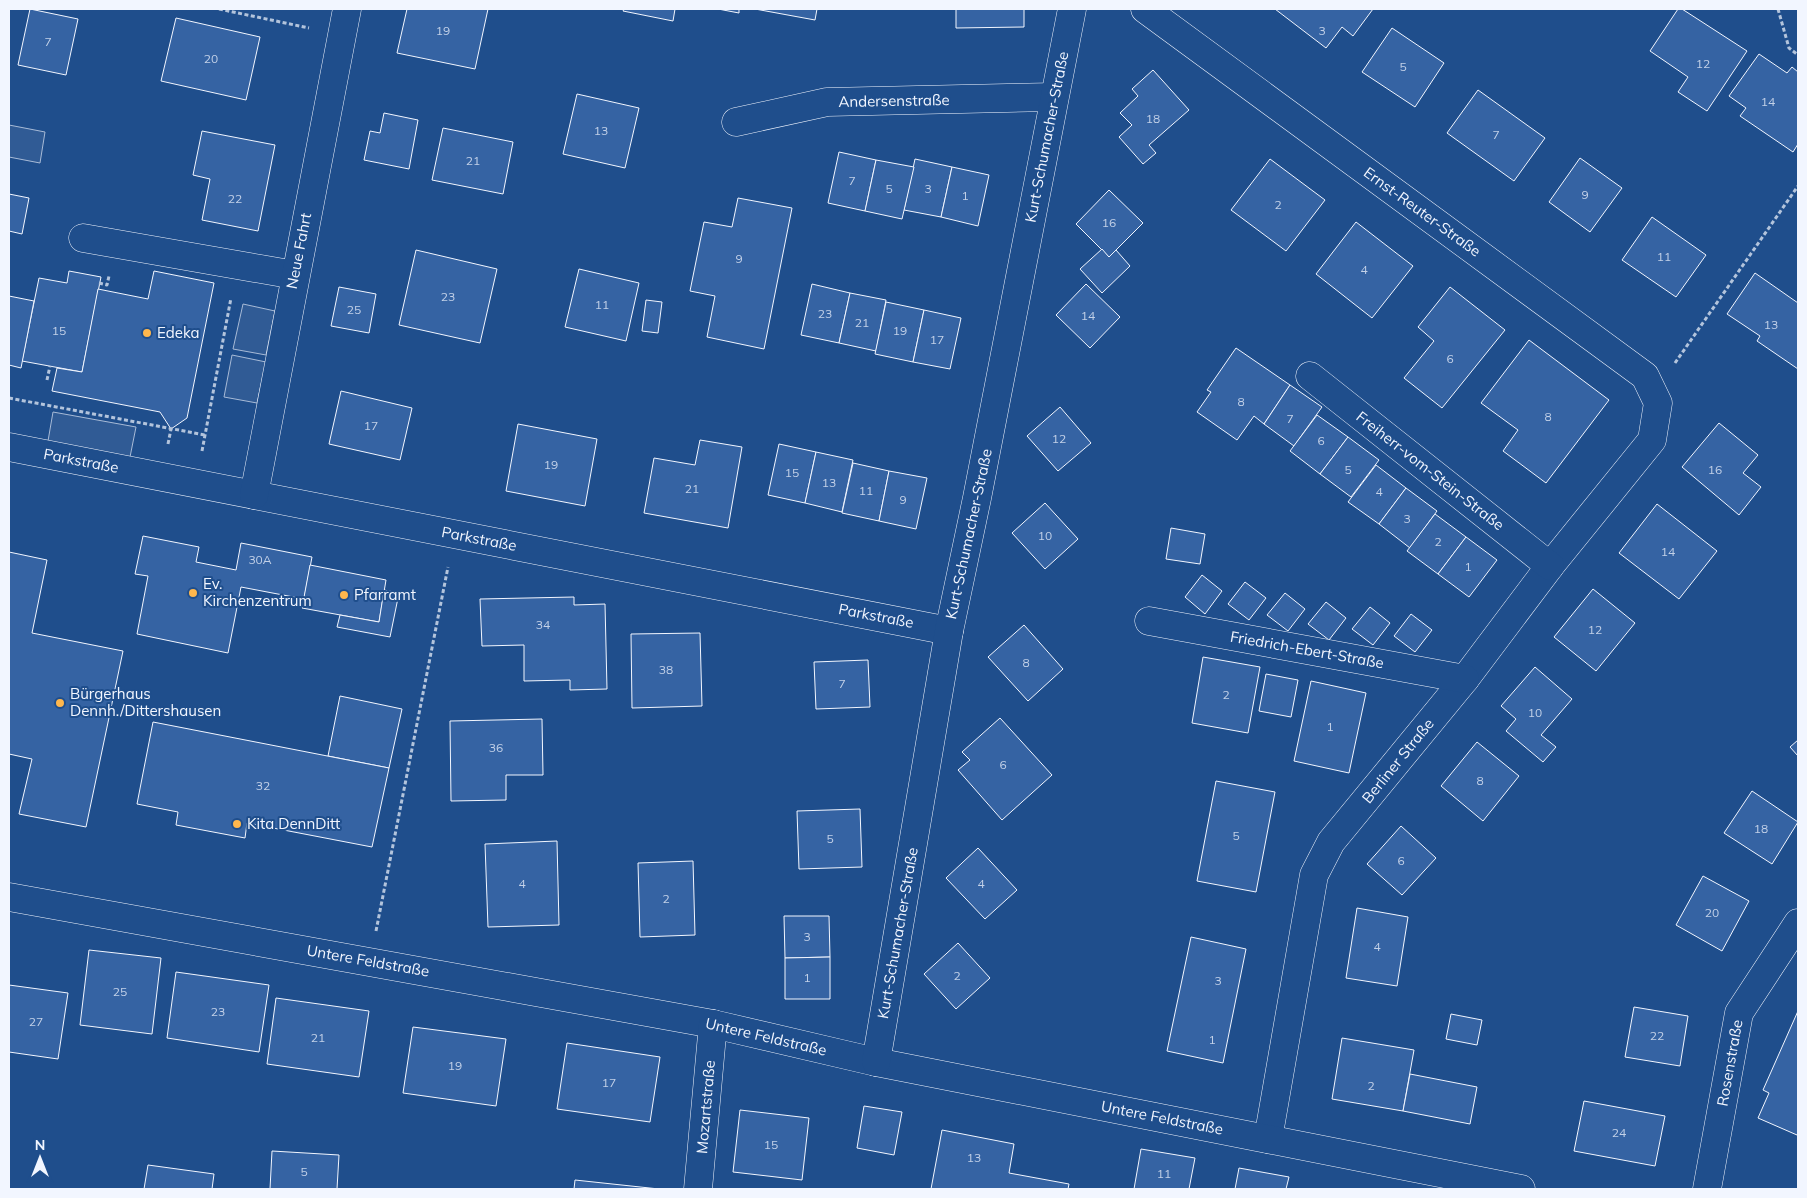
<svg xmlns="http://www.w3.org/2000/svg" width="1807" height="1198" viewBox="0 0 1807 1198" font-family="Mulish,sans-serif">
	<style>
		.parking { fill: #305b95; stroke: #a8bbd7 }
		.building { fill: #3563a3; stroke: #f2f6ff }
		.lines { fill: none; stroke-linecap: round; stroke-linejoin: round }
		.minor-casing { stroke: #f2f6ff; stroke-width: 29 }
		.path { stroke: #b3c4dc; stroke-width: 3; stroke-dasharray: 4 2.5; stroke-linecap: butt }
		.minor { stroke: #1f4e8c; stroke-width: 28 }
		.poi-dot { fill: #ffb74d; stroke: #1f4e8c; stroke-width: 2 }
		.labels { text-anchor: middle; stroke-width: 4; stroke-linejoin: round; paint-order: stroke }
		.number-label { font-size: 12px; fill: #c3d1e8 }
		.street-label { font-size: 15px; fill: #f2f6ff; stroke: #1f4e8c }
		.poi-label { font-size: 15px; fill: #f2f6ff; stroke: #1f4e8c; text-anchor: start }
	</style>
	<rect width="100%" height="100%" fill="#1f4e8c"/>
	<g class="parking">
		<polygon points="9,125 45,132 40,163 9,157"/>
		<polygon points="243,304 275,311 266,355 233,349"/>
		<polygon points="232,355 266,362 257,403 224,397"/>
		<polygon points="53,412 136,427 130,457 48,441"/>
	</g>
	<g class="building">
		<polygon points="30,9 78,19 66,75 18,65"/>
		<polygon points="407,9 488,9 475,69 397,53"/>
		<polygon points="624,9 675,9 673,21 623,11"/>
		<polygon points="718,9 739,9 739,13"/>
		<polygon points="755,9 817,9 815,20"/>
		<polygon points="956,9 1024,9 1024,27 956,28"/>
		<polygon points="1275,9 1373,9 1353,36 1342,27 1326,48"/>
		<polygon points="1678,9 1682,9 1747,51 1707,111 1678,92 1688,77 1650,51"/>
		<polygon points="176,18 260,37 246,100 161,81"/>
		<polygon points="1392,28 1444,63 1415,107 1362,72"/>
		<polygon points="1759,54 1787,73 1792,67 1798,72 1798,144 1793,152 1740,116 1746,108 1729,96"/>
		<polygon points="1153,70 1189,110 1149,145 1156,153 1143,164 1119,137 1132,125 1120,113 1138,96 1132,89"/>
		<polygon points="1478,90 1545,138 1514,181 1447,133"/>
		<polygon points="577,94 639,108 625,168 563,154"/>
		<polygon points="384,113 418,120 409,169 364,160 370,131 380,133"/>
		<polygon points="443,128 513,142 503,194 432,180"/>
		<polygon points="202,131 275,145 258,231 202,220 210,179 193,175"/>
		<polygon points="839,152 876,160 865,211 828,203"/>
		<polygon points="1580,158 1622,188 1590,232 1549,202"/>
		<polygon points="915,159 952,167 941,217 904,210"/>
		<polygon points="1270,159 1325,200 1286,251 1231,210"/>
		<polygon points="876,160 914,167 902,219 865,211"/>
		<polygon points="952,167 989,175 978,226 941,217"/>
		<polygon points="1109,190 1143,223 1109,257 1076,224"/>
		<polygon points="9,194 29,198 22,234 9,231"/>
		<polygon points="738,198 792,208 764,349 707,337 715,296 690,291 704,222 732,227"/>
		<polygon points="1652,217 1706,255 1676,297 1622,260"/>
		<polygon points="1356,222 1413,266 1372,318 1316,274"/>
		<polygon points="1102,249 1109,257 1116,250 1130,266 1102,293 1080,269"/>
		<polygon points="416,250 497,269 480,343 399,325"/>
		<polygon points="579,269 639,283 626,341 565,327"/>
		<polygon points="69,271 101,277 82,372 22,361 39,278 67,283"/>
		<polygon points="154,271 214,283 187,418 171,429 160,412 52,391 57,368 82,372 98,289 148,299"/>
		<polygon points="1755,273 1798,303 1798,369 1757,341 1760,336 1727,314"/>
		<polygon points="812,284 850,293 839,343 801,335"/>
		<polygon points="1086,284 1120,317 1090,348 1056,315"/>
		<polygon points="339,287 376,294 369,333 331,326"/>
		<polygon points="1450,287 1505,330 1442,408 1404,378 1434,341 1418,327"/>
		<polygon points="850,293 886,300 876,351 839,343"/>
		<polygon points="9,296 34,301 21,368 9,365"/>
		<polygon points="646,300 662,302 658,333 642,331"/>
		<polygon points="886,302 924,310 913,362 875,354"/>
		<polygon points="924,310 961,318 950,369 913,362"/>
		<polygon points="1529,340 1609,400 1546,483 1503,451 1518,430 1481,403"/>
		<polygon points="1236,348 1290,385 1264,424 1254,416 1237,440 1197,412 1211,392 1207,390"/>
		<polygon points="1290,385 1322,407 1294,446 1264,424"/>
		<polygon points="341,391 412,408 400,460 329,444"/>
		<polygon points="1060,407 1091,443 1058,471 1027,436"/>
		<polygon points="1317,415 1348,437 1320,474 1290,451"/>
		<polygon points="1719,423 1758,455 1743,473 1761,487 1739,515 1682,467"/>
		<polygon points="518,424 597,439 585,506 506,491"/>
		<polygon points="1348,437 1379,460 1351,497 1320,474"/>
		<polygon points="700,440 742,447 728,528 644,513 654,458 695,465"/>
		<polygon points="779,444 816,452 805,503 768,495"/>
		<polygon points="816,452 853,460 842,512 805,503"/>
		<polygon points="853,463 889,471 879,521 842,513"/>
		<polygon points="1376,465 1406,488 1379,524 1348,502"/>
		<polygon points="889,471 927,478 916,529 879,521"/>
		<polygon points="1406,488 1437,511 1410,548 1379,524"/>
		<polygon points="1045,503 1078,539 1045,569 1012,533"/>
		<polygon points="1657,504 1717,551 1679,599 1619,553"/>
		<polygon points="1435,514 1466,537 1438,574 1407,551"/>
		<polygon points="1171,528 1205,534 1200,564 1166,559"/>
		<polygon points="143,536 199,547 196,562 236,570 241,543 312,557 304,599 241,587 228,653 137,634 148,576 135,574"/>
		<polygon points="1466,537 1497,560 1469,597 1438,574"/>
		<polygon points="9,552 47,560 32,633 123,651 86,827 19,814 32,759 9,754"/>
		<polygon points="310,565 386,580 379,622 302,608"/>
		<polygon points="1202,575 1222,591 1205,614 1185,597"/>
		<polygon points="1245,582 1266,598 1249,620 1228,604"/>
		<polygon points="1593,589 1635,623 1596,671 1554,637"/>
		<polygon points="384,590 399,593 390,637 337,627 340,615 379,622"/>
		<polygon points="1285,593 1305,609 1288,631 1267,615"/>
		<polygon points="574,597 574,605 605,604 607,689 570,690 570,680 524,681 524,645 482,646 480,599"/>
		<polygon points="1326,602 1346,618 1329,640 1308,624"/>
		<polygon points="1370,607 1390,623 1373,645 1352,629"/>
		<polygon points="1411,614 1432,630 1415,652 1394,636"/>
		<polygon points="1024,625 1063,669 1028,701 988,657"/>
		<polygon points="700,633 702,706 632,708 631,634"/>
		<polygon points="1203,657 1260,667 1248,733 1192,723"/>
		<polygon points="868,660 870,707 816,709 814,662"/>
		<polygon points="1535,667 1572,699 1541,735 1556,747 1543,762 1506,731 1516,719 1501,706"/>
		<polygon points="1266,674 1298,680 1291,717 1259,711"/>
		<polygon points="1311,681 1366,693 1349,773 1294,761"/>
		<polygon points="340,696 402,709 389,768 328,756"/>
		<polygon points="1000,718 1052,775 1002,820 958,770 970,760 962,752"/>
		<polygon points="542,719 543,775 506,775 506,800 451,801 450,721"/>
		<polygon points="153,722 389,768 372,847 247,823 245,838 176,825 178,812 137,804"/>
		<polygon points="1798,740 1798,756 1790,747"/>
		<polygon points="1477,742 1519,776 1483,821 1441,786"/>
		<polygon points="1216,781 1275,792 1256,892 1197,881"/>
		<polygon points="1752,791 1798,822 1772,864 1724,833"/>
		<polygon points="860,809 862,867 799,869 797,811"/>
		<polygon points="1401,826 1436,858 1402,895 1367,864"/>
		<polygon points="557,841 559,925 488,927 485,844"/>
		<polygon points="978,848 1017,890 985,919 946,878"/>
		<polygon points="693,861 695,935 640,937 638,863"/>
		<polygon points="1703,876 1749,901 1722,951 1676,925"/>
		<polygon points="1357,908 1408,917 1397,986 1346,978"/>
		<polygon points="784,916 829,916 830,957 785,958"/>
		<polygon points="1191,937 1246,949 1223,1063 1167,1051"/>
		<polygon points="958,943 990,978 956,1009 924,974"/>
		<polygon points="89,950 161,958 152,1034 80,1025"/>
		<polygon points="830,957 830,999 785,999 785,958"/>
		<polygon points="176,972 269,985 259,1052 167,1038"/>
		<polygon points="9,985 68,993 58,1059 9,1052"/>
		<polygon points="276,998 369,1011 359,1077 267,1064"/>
		<polygon points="1634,1007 1688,1016 1680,1066 1625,1057"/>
		<polygon points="1798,1011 1798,1132 1797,1135 1758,1118 1769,1093 1763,1090"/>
		<polygon points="1451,1014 1482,1020 1477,1045 1446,1039"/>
		<polygon points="413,1027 506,1039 496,1106 403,1093"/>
		<polygon points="1342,1038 1414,1050 1403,1111 1332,1099"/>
		<polygon points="567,1043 660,1057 650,1122 557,1109"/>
		<polygon points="1410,1074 1477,1087 1470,1124 1403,1111"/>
		<polygon points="1584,1101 1665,1116 1655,1166 1574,1151"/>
		<polygon points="864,1106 902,1112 894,1155 857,1148"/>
		<polygon points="740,1110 809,1118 802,1180 733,1172"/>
		<polygon points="942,1130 1014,1144 1009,1173 1069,1184 1068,1189 931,1189"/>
		<polygon points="1141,1149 1195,1158 1189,1189 1134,1189"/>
		<polygon points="272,1151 339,1155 337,1189 270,1189"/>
		<polygon points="148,1165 214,1174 212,1189 144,1189"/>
		<polygon points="1239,1168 1289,1177 1286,1189 1235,1189"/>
		<polygon points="575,1180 659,1189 574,1189"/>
	</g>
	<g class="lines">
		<defs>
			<g id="minor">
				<polyline points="1145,9 1645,376 1658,403 1652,440 1550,566 1465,679 1331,842 1314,875 1268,1139"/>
				<polyline points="736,122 827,102 1054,97"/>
				<polyline points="83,238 295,275"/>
				<polyline points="1310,376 1550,566"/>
				<polyline points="9,447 949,631"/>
				<polyline points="254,495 347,9"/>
				<polyline points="1149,621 1465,679"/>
				<polyline points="9,897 713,1024 876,1062 1521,1189"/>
				<polyline points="876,1062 949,631 977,498 1072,9"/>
				<polyline points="698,1189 713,1024"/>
				<polyline points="1707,1189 1739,1013 1798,923"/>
			</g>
		</defs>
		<use href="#minor" class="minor-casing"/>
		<g class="path">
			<polyline points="219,9 309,28"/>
			<polyline points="1778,9 1789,48 1798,55"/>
			<polyline points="99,283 107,285 109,276"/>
			<polyline points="1675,363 1798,186"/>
			<polyline points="47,380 50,366"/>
			<polyline points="9,398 205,435"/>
			<polyline points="168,444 171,429"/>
			<polyline points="202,451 231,298"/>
			<polyline points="376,931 448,567"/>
		</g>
		<use href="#minor" class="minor"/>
	</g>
	<g class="poi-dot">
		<circle cx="147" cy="333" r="5"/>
		<circle cx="193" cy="593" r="5"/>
		<circle cx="344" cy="595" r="5"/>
		<circle cx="60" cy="703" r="5"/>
		<circle cx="237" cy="824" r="5"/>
	</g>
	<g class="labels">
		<g class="number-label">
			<text x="443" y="35">19</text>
			<text x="1322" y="35">3</text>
			<text x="48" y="46">7</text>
			<text x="211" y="63">20</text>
			<text x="1703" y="68">12</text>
			<text x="1403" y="71">5</text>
			<text x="1768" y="106">14</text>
			<text x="1153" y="123">18</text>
			<text x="601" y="135">13</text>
			<text x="1496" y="139">7</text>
			<text x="473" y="165">21</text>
			<text x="852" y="185">7</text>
			<text x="889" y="193">5</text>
			<text x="928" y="193">3</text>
			<text x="1585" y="199">9</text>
			<text x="965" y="200">1</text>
			<text x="235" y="203">22</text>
			<text x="1278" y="209">2</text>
			<text x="1109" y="227">16</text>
			<text x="1664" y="261">11</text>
			<text x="739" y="263">9</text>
			<text x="1364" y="274">4</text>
			<text x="448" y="301">23</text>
			<text x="602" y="309">11</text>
			<text x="354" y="314">25</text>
			<text x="825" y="318">23</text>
			<text x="1088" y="320">14</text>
			<text x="862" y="327">21</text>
			<text x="1771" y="329">13</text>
			<text x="59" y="335">15</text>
			<text x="900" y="335">19</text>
			<text x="937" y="344">17</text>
			<text x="1450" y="363">6</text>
			<text x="1241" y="406">8</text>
			<text x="1548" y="421">8</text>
			<text x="1290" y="423">7</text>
			<text x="371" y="430">17</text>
			<text x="1059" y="443">12</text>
			<text x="1321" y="445">6</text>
			<text x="551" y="469">19</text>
			<text x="1348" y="474">5</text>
			<text x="1715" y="474">16</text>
			<text x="792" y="477">15</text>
			<text x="829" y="487">13</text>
			<text x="692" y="493">21</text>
			<text x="866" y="495">11</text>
			<text x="1379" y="496">4</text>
			<text x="903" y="504">9</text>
			<text x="1407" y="523">3</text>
			<text x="1045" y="540">10</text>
			<text x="1438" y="546">2</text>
			<text x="1668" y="556">14</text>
			<text x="260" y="564">30A</text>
			<text x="1468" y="571">1</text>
			<text x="543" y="629">34</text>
			<text x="1595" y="634">12</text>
			<text x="1026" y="667">8</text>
			<text x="666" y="674">38</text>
			<text x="842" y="688">7</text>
			<text x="1226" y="699">2</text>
			<text x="1535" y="717">10</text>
			<text x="1330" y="731">1</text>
			<text x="496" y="752">36</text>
			<text x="1003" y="769">6</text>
			<text x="1480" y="785">8</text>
			<text x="263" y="790">32</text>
			<text x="1761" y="833">18</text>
			<text x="1236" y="840">5</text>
			<text x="830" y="843">5</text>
			<text x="1401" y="865">6</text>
			<text x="522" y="888">4</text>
			<text x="981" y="888">4</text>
			<text x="666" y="903">2</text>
			<text x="1712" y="917">20</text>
			<text x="807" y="941">3</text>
			<text x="1377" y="951">4</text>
			<text x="957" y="980">2</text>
			<text x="807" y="982">1</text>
			<text x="1218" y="985">3</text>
			<text x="120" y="996">25</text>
			<text x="218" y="1016">23</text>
			<text x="36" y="1026">27</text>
			<text x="1657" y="1040">22</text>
			<text x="318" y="1042">21</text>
			<text x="1212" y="1044">1</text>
			<text x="455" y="1070">19</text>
			<text x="609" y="1087">17</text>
			<text x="1371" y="1090">2</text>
			<text x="1619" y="1137">24</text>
			<text x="771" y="1149">15</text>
			<text x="974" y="1162">13</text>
			<text x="304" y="1176">5</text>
			<text x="1164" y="1178">11</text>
		</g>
		<g class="street-label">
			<text transform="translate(894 101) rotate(-1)" y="5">Andersenstraße</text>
			<text transform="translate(1047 137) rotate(-79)" y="5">Kurt-Schumacher-Straße</text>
			<text transform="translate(1422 212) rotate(36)" y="5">Ernst-Reuter-Straße</text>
			<text transform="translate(299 251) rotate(-79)" y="5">Neue Fahrt</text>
			<text transform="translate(81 461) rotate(11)" y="5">Parkstraße</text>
			<text transform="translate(1430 471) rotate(38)" y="5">Freiherr-vom-Stein-Straße</text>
			<text transform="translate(969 534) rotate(-78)" y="5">Kurt-Schumacher-Straße</text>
			<text transform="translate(479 539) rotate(11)" y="5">Parkstraße</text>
			<text transform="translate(876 616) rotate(11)" y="5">Parkstraße</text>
			<text transform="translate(1307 650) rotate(10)" y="5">Friedrich-Ebert-Straße</text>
			<text transform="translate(1398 761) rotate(-51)" y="5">Berliner Straße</text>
			<text transform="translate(898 933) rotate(-80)" y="5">Kurt-Schumacher-Straße</text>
			<text transform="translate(368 961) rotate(10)" y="5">Untere Feldstraße</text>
			<text transform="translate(766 1037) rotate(13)" y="5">Untere Feldstraße</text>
			<text transform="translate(1730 1063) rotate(-80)" y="5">Rosenstraße</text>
			<text transform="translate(706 1107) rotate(-85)" y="5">Mozartstraße</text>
			<text transform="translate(1162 1118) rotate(11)" y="5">Untere Feldstraße</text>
		</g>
		<g class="poi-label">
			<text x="157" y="338">Edeka</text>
			<text x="203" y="589">Ev.<tspan x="203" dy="17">Kirchenzentrum</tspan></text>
			<text x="354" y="600">Pfarramt</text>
			<text x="70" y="699">Bürgerhaus<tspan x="70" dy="17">Dennh./Dittershausen</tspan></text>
			<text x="247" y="829">Kita DennDitt</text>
		</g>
	</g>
	<rect width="1807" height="1198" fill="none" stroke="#f2f6ff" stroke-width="20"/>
	<g transform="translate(40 1158)" stroke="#1f4e8c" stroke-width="4" paint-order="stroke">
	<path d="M0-4L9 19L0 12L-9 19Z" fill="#f2f6ff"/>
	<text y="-8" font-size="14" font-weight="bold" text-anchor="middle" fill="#f2f6ff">N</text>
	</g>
</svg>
